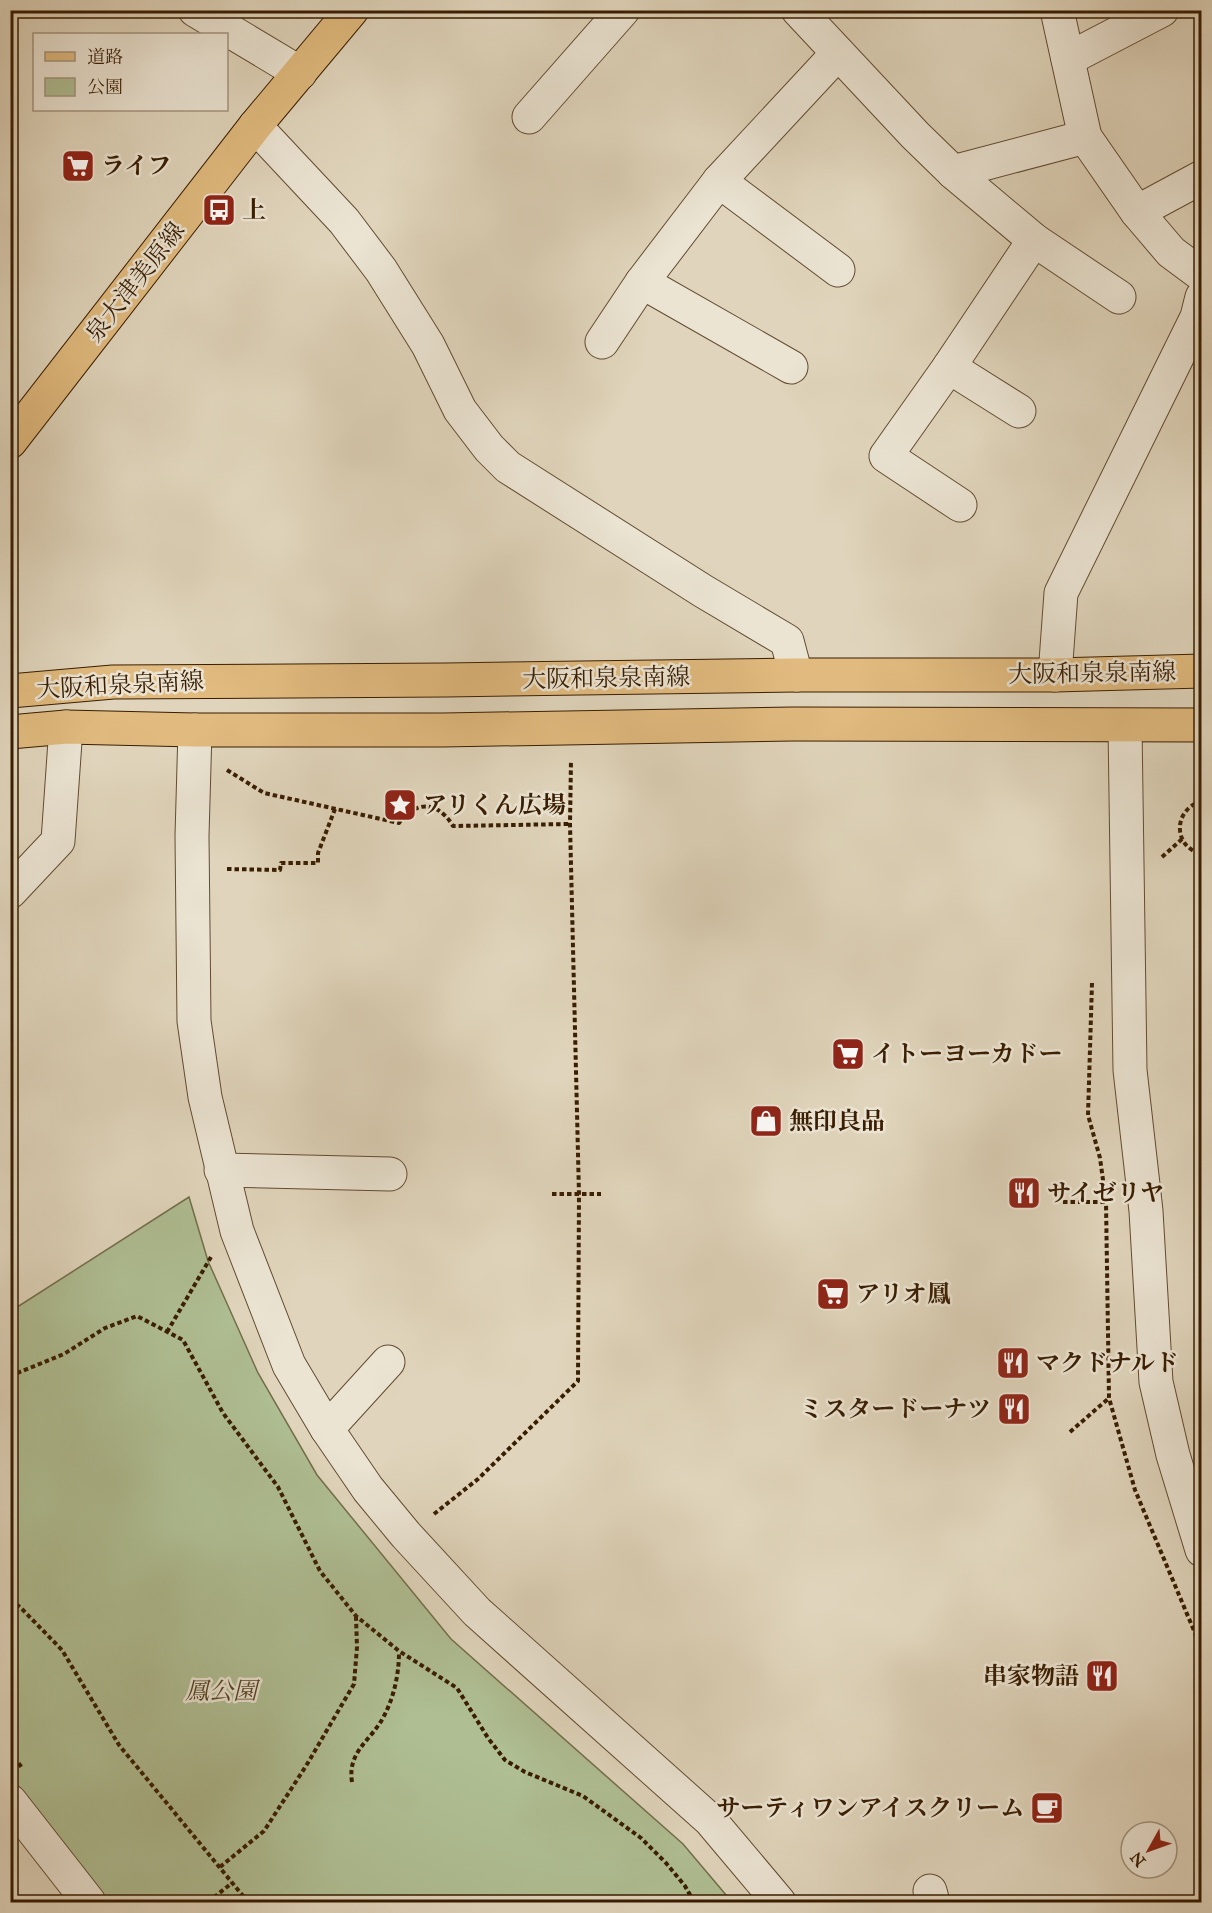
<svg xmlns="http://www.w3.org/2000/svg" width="1212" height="1913" viewBox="0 0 1212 1913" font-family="'IM FELL Great Primer','Noto Serif JP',serif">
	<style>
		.green { fill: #afbe93; stroke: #746e4a; stroke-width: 1.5 }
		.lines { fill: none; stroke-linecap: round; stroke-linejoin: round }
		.minor-casing { stroke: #634b30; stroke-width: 35 }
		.major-casing { stroke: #391d01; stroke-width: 35 }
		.path { stroke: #391d01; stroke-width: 4; stroke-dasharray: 4.5 3; stroke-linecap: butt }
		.minor { stroke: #ebe4d3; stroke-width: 33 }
		.major { stroke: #e0ba7e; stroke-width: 33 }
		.labels { text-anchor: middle; stroke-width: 5; stroke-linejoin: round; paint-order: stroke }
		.poi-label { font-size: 24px; font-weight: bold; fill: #391d01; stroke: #ebe4d3; text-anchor: start }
		.street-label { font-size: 24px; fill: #391d01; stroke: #ebe4d3 }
		.park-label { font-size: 24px; font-style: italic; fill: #564526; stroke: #ebe4d3 }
	</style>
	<rect width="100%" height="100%" fill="#e0d5bc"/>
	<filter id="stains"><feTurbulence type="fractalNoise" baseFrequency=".00333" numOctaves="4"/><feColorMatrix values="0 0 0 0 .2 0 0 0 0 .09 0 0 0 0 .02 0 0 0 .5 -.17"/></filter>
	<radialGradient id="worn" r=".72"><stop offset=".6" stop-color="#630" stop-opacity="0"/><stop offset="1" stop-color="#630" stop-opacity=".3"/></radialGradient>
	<polygon class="green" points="189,1197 208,1261 258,1373 317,1475 451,1639 683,1844 732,1902 104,1902 11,1781 11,1311"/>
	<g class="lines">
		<defs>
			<g id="minor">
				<polyline points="195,10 300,73"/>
				<polyline points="798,10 915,135 953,172 1085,137 1137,212 1171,252 1202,275"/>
				<polyline points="1057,10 1085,137"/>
				<polyline points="1068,59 1162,10"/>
				<polyline points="529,117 623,10"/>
				<polyline points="255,126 344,221 381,270 428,345 460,410 489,448 508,467 703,591 787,641 796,675"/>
				<polyline points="953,172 1034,240 1119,297"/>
				<polyline points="719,181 838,270"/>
				<polyline points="1137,212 1202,177"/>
				<polyline points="642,282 791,367"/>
				<polyline points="602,342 642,282 719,181 838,53"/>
				<polyline points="949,367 1019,411"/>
				<polyline points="960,505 886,456 949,367 1034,240"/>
				<polyline points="1055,675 1061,593 1197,317 1202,297"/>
				<polyline points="1125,726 1130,1070 1146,1211 1156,1382 1173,1455 1202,1550"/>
				<polyline points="195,730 192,836 194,1021 205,1097 237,1231 289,1365 327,1429 368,1489 406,1535 477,1612 710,1820 779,1902"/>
				<polyline points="10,892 58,841 66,727"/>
				<polyline points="221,1170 390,1174"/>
				<polyline points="327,1429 388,1362"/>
				<polyline points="10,1801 89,1902"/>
				<polyline points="930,1891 933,1902"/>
			</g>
			<g id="major">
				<polyline points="10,442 255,126 352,10"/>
				<polyline points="10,691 113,682 446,680 796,675 1055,675 1202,671"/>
				<polyline points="10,732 66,727 195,730 443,730 793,724 1202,725"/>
			</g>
		</defs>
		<use href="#minor" class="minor-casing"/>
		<use href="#major" class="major-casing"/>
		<g class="path">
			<path d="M227,770L264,793L399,823C416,800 438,801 453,826L570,824"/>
			<path d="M1202,801C1173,809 1172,847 1202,854"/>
			<polyline points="1162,857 1182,839"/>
			<polyline points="227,869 280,870 281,863 318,863 318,853 335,809"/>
			<polyline points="1092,983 1088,1115 1100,1158 1106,1202 1109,1398 1135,1490 1195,1633 1202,1660"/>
			<polyline points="552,1194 601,1194"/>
			<polyline points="1063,1202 1106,1202"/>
			<polyline points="167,1332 211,1257"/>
			<polyline points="10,1376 64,1354 105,1328 137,1316 183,1340 223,1413 278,1487 320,1571 356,1616 399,1651 457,1688 488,1738 505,1760 525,1772 583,1796 641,1838 666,1863 685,1886 694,1902"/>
			<polyline points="1070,1432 1109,1398"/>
			<polyline points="434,1514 478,1479 578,1381 579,1195 570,824 571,760"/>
			<polyline points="10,1600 20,1607 62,1650 119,1745 248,1902"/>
			<polyline points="10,1751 22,1768"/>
			<path d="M352,1782C347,1751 372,1740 384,1716C394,1697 399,1674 399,1652"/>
			<polyline points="220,1867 264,1831 306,1766 354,1684 357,1647 356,1617"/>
			<polyline points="208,1902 232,1883"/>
			<polyline points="845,1902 846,1902"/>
		</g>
		<use href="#minor" class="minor"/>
		<use href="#major" class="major"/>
	</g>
	<defs>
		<symbol id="supermarket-square" viewBox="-11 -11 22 22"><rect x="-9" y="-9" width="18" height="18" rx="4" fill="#8f2418" stroke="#ebe4d3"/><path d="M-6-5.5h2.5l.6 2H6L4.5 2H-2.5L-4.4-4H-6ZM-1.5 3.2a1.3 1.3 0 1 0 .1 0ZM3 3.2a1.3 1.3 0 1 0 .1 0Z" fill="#fff"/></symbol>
		<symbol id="bus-square" viewBox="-11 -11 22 22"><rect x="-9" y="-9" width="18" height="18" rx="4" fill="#8f2418" stroke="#ebe4d3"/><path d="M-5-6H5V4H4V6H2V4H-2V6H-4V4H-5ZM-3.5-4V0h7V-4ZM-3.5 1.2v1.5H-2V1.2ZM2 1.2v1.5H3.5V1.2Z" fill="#fff"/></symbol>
		<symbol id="sight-square" viewBox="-11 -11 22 22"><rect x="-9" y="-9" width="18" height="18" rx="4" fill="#8f2418" stroke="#ebe4d3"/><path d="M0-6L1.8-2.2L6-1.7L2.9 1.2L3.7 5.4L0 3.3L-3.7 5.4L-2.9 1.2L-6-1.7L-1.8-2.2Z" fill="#fff"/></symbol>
		<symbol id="shop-square" viewBox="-11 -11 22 22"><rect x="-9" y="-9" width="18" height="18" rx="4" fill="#8f2418" stroke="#ebe4d3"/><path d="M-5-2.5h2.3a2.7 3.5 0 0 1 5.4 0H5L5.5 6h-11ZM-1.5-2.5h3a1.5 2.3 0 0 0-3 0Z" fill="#fff"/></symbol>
		<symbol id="restaurant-square" viewBox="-11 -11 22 22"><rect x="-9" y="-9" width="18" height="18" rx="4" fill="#8f2418" stroke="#ebe4d3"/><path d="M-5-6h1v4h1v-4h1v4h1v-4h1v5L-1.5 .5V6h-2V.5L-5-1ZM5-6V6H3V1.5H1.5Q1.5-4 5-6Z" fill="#fff"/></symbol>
		<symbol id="cafe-square" viewBox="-11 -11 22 22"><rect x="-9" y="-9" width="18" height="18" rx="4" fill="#8f2418" stroke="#ebe4d3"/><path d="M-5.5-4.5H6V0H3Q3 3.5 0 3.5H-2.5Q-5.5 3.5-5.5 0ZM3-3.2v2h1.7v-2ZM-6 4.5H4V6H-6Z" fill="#fff"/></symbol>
	</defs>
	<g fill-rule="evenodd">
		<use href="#supermarket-square" x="59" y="147" width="38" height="38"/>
		<use href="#bus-square" x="200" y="191" width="38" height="38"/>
		<use href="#sight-square" x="381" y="786" width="38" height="38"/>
		<use href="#supermarket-square" x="829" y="1035" width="38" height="38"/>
		<use href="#shop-square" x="747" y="1102" width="38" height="38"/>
		<use href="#restaurant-square" x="1005" y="1174" width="38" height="38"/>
		<use href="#supermarket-square" x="814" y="1275" width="38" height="38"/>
		<use href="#restaurant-square" x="994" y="1344" width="38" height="38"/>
		<use href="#restaurant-square" x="995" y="1390" width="38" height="38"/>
		<use href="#restaurant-square" x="1083" y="1657" width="38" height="38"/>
		<use href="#cafe-square" x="1028" y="1789" width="38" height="38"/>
	</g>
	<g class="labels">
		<g class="poi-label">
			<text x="101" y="174">ライフ</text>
			<text x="242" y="218">上</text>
			<text x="423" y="813">アリくん広場</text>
			<text x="871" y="1062">イトーヨーカドー</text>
			<text x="789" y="1129">無印良品</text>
			<text x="1047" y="1201">サイゼリヤ</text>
			<text x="856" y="1302">アリオ鳳</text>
			<text x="1036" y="1371">マクドナルド</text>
			<text x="991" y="1417" text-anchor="end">ミスタードーナツ</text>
			<text x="1079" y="1684" text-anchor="end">串家物語</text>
			<text x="1024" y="1816" text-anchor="end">サーティワンアイスクリーム</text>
		</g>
		<g class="street-label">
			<text transform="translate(135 282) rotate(-52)" y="8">泉大津美原線</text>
			<text transform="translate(1092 673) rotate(-1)" y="8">大阪和泉泉南線</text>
			<text transform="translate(606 678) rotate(-1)" y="8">大阪和泉泉南線</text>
			<text transform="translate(120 685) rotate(-3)" y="8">大阪和泉泉南線</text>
		</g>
		<g class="park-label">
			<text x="221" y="1699">鳳公園</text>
		</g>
	</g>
	<rect width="1212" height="1913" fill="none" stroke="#e0d5bc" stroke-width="36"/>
	<rect x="12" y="12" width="1188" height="1889" fill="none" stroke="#391d01" stroke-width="3"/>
	<rect x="18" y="18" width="1176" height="1877" fill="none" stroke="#391d01" stroke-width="1.5"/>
	<rect x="33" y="33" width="195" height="78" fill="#ebe4d3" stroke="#a4947f" stroke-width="1.5"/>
	<rect x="45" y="52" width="30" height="9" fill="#e0ba7e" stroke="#a4947f" stroke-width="1.5"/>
	<text x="87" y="63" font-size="18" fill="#391d01">道路</text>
	<rect x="45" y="78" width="30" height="18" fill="#afbe93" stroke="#a4947f" stroke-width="1.5"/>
	<text x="87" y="93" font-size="18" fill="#391d01">公園</text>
	<g transform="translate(1149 1850) rotate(230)"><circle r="28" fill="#ebe4d3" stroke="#a4947f" stroke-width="1.5"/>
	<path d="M0-4.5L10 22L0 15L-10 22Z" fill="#8f2418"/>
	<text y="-9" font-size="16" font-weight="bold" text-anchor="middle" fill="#391d01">N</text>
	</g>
	<rect width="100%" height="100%" filter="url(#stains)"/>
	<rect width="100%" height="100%" fill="url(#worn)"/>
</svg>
